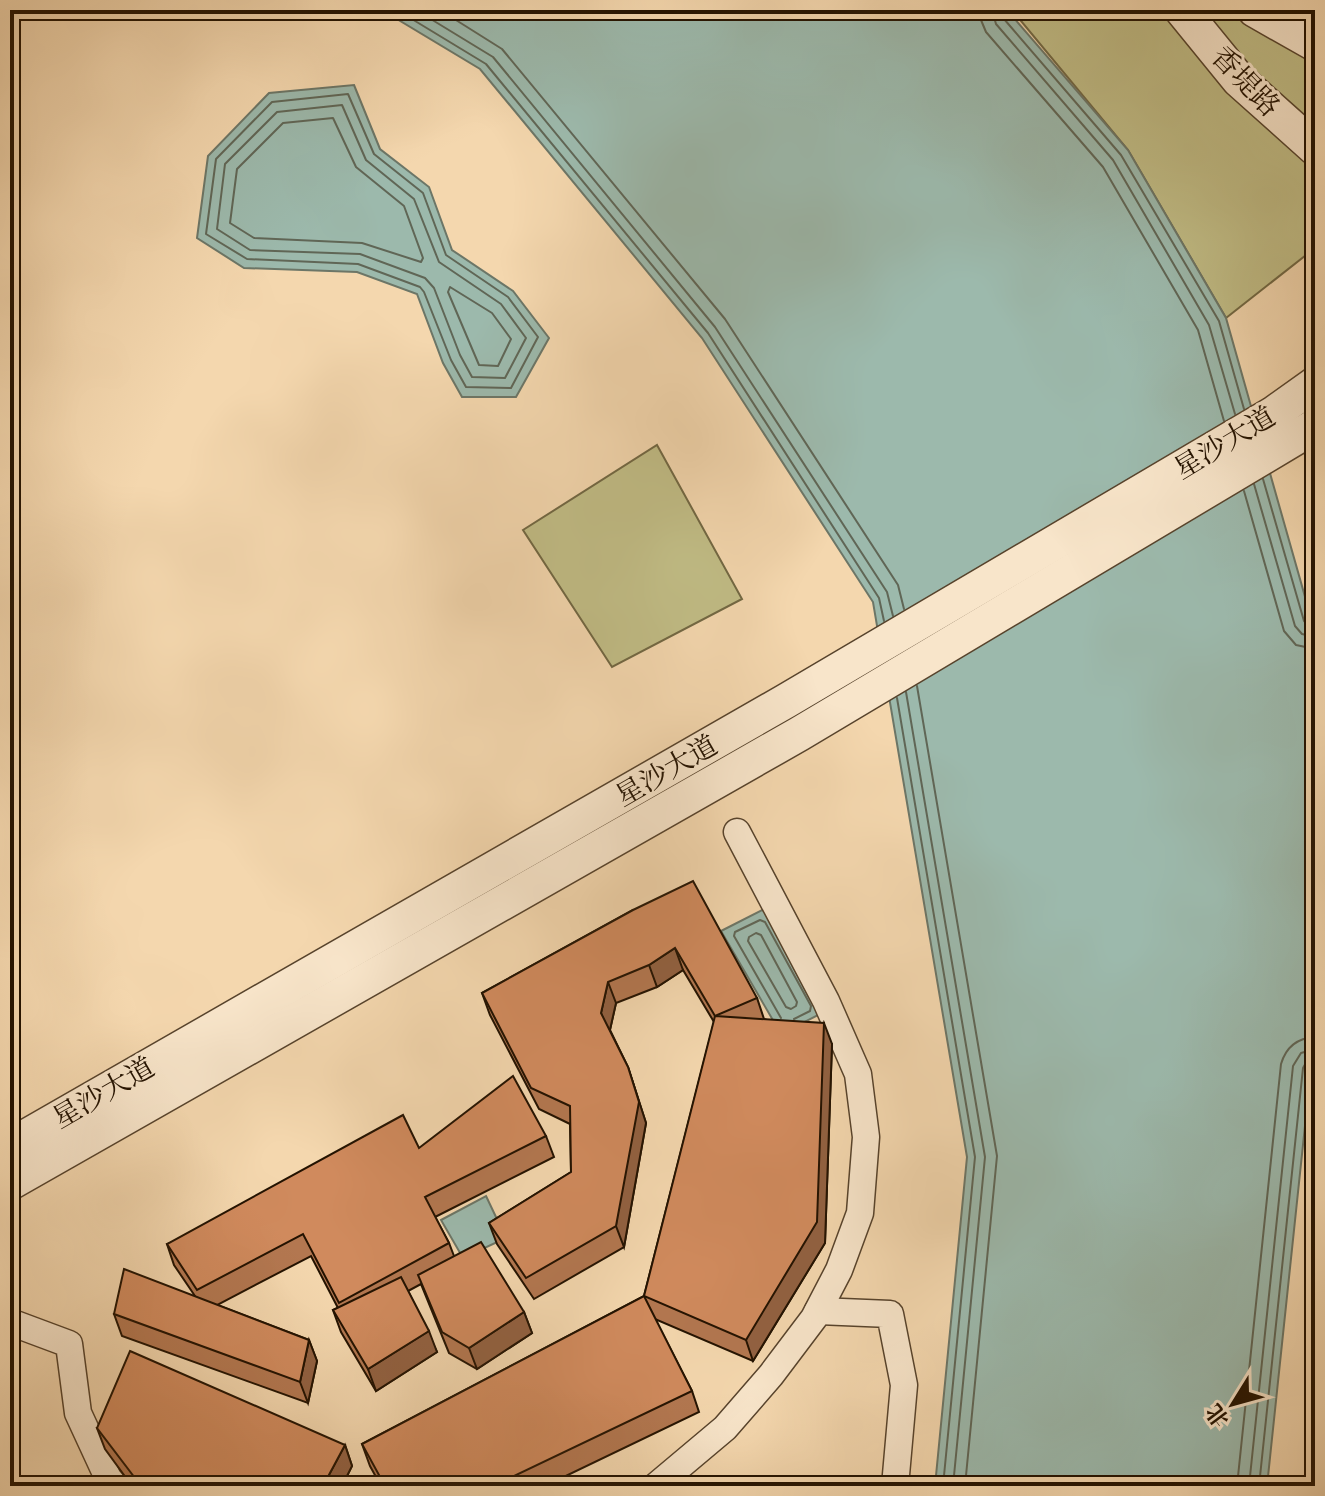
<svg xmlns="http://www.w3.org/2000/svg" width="1325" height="1496" viewBox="0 0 1325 1496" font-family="Cardo,'Noto Serif SC',serif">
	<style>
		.green { fill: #c1bd86; stroke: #726843; stroke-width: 2 }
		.water { fill: #9cb9ac; stroke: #6c7667; stroke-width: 2 }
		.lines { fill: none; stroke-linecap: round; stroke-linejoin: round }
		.shore { stroke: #606656; stroke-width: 2 }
		.minor-casing { stroke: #57432c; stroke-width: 29 }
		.tertiary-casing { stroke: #57432c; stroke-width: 37 }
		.minor { stroke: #f8e5ca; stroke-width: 26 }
		.tertiary { stroke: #f8e5ca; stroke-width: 34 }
		.wall { fill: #b37750; stroke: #231200; stroke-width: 2 }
		.shaded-wall { fill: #926141; stroke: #231200; stroke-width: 2 }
		.building { fill: #d08a5d; stroke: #231200; stroke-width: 2 }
		.labels { text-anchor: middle; stroke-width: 6; stroke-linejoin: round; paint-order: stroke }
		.street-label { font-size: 28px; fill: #231200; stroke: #f8e5ca }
	</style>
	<rect width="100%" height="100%" fill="#f4d7ae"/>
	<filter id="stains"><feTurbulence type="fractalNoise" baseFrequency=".0025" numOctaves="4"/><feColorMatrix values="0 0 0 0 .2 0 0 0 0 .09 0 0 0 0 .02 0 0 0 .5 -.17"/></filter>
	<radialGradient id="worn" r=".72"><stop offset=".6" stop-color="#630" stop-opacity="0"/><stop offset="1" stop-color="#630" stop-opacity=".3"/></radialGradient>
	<g class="green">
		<polygon points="1012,10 1315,10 1315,248 1226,318 1128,150"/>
		<polygon points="657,445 742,599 612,667 523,530"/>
	</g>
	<g class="water">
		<polygon points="382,10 1007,10 1128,150 1226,318 1315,632 1315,1031 1267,1486 935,1486 967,1157 873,602 702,338 480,69"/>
		<polygon points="354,85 380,149 429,187 452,250 513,291 549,338 516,397 462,397 443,363 417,294 357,272 244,268 197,238 208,156 269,93"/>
		<polygon points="766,908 824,1012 781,1034 721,931"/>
		<polygon points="486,1196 506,1238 463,1258 441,1220"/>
	</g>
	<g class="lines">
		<g class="shore">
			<polyline points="397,10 486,64 708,333 879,598 884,621"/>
			<polyline points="416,10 493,57 715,327 887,592 893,616"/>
			<polyline points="440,10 502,49 725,319 898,585 904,609"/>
			<polyline points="980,10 981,20 986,32 1103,167 1198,330 1224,421"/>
			<polyline points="992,10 996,24 1113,160 1209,325 1235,414"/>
			<polyline points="1002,10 1004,19 1121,155 1219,321 1244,409"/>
			<polygon points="348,94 374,154 423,193 446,255 508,297 538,337 511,388 466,387 451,360 424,292 420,287 358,264 247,259 206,234 216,159 272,102"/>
			<polygon points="342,105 366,160 414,199 439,262 501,304 526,338 505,378 472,377 460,355 434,288 425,278 360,254 250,250 217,229 225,164 277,112"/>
			<polygon points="333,118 356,167 404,206 423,258 421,262 362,243 254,238 230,223 237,169 283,123"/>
			<polygon points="450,287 492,313 511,339 498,366 479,365 448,292"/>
			<polyline points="1263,479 1304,621 1308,626 1315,627"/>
			<polyline points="1254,484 1295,626 1302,634 1315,637"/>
			<polyline points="1244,491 1284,631 1296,645 1315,649"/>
			<polyline points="917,686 997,1156 965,1486"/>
			<polyline points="906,692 985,1157 953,1486"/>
			<polyline points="897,698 975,1157 943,1486"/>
			<polygon points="756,933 761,935 797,1002 796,1006 791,1009 786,1007 748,941 749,937"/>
			<polyline points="781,1018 734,936 735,932 760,920 765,922 811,1006 810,1011 794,1019"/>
			<path d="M1237,1486L1281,1064C1286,1047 1297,1038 1315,1037"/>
			<polyline points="1249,1486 1293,1066 1301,1053 1315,1049"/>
			<polyline points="1259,1486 1303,1068 1307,1061 1315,1059"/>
		</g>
		<defs>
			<g id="minor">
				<polyline points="818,1311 890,1314 904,1385 895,1486"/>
				<polyline points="10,1322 69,1344 78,1413 108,1478 115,1486"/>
				<polyline points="656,1486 725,1428 771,1375 814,1318 839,1270 860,1213 866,1137 858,1074 826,1001 737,832"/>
			</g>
			<g id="tertiary">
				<polyline points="1182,10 1239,80 1315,148"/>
				<polyline points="1255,10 1315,44"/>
				<polyline points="10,1146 786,701 1273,414 1315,384"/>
				<polyline points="10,1183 799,734 1315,426"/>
			</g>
		</defs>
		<use href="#minor" class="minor-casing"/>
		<use href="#tertiary" class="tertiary-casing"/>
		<use href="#minor" class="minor"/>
		<use href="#tertiary" class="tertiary"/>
	</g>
	<g class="wall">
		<polygon points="633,910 757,998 764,1019 832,1044 825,1243 753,1361 655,1319 692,1391 699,1412 545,1486 381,1486 370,1466 362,1444 644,1296 714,1022 683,970 657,987 616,1003 610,1030 628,1067 646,1123 624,1247 534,1299 497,1244 489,1223 571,1172 570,1124 539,1109 490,1015 482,993"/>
		<polygon points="546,1136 554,1157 435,1217 449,1243 454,1256 524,1312 532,1333 477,1369 449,1353 421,1284 408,1291 437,1352 376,1391 341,1332 333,1310 338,1308 311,1256 217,1305 309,1340 317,1361 308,1403 122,1336 114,1314 195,1296 174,1265 167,1244 419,1148"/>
		<polygon points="97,1428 345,1445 352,1466 342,1486 132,1486 105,1449"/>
	</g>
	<g class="shaded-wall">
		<polygon points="675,948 683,970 657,987 649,965"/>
		<polygon points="608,982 616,1003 609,1034 601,1013"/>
		<polygon points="824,1023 832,1044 825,1243 753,1361 746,1340"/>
		<polygon points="628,1067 646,1123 624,1247 616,1226"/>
		<polygon points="524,1312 532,1333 477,1369 469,1348"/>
		<polygon points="429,1331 437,1352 376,1391 368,1369"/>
		<polygon points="309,1340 317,1361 308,1403 300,1382"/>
		<polygon points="345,1445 352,1466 342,1486 323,1486"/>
	</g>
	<g class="building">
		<polygon points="693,881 757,998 715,1016 675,948 649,965 608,982 601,1013 628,1067 639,1102 616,1226 526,1278 489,1223 571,1172 570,1106 531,1088 482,993 633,910"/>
		<polygon points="715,1016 824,1023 817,1222 746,1340 644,1296"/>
		<polygon points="513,1076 546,1136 425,1197 449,1243 339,1303 303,1234 197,1290 167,1244 403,1115 419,1148"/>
		<polygon points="481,1242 524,1312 469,1348 442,1332 418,1275"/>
		<polygon points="124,1269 309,1340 300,1382 114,1314"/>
		<polygon points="401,1277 429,1331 368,1369 333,1310"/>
		<polygon points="644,1296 692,1391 493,1486 385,1486 362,1444"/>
		<polygon points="130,1351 345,1445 323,1486 149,1486 138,1482 97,1428"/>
	</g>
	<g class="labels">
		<g class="street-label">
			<text transform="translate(1246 81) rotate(46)" y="10">香堤路</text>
			<text transform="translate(1224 442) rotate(-31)" y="10">星沙大道</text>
			<text transform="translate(666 770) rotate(-30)" y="10">星沙大道</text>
			<text transform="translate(103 1092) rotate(-30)" y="10">星沙大道</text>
		</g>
	</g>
	<rect width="1325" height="1496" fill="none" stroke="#f4d7ae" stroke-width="40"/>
	<rect x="12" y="12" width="1301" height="1472" fill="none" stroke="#231200" stroke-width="4"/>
	<rect x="20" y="20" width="1285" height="1456" fill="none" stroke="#231200" stroke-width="2"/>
	<g transform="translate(1233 1404) rotate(233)" stroke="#f8e5ca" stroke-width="6" paint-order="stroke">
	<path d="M0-6L14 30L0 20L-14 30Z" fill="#231200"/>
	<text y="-12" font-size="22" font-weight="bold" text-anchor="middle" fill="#231200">北</text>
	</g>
	<rect width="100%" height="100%" filter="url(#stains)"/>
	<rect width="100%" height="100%" fill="url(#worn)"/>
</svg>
